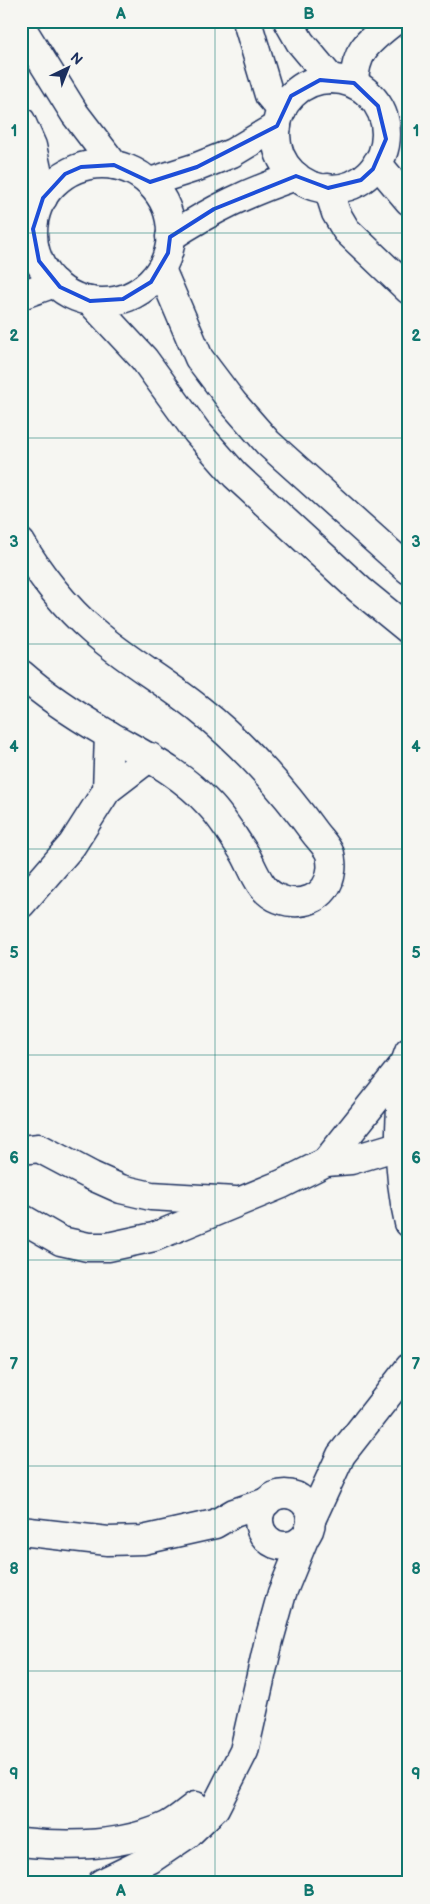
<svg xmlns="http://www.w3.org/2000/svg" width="430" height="1904" viewBox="0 0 430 1904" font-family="'Balsamiq Sans',sans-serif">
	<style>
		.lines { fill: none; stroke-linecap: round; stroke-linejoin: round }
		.minor-casing { stroke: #1b2f5e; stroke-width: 31 }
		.minor { stroke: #f6f6f2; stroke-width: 28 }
		.marked { fill: none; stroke: #1d4ed8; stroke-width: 4; stroke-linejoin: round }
		.grid { fill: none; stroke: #0f766e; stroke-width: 1; stroke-opacity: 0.55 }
		.neatline { fill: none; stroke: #0f766e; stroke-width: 2 }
		.grid-label { font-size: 16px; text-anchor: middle; font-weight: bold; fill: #0f766e }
	</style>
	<rect width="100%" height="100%" fill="#f6f6f2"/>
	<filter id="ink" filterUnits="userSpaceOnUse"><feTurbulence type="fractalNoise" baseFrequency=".02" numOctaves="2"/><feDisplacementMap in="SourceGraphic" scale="10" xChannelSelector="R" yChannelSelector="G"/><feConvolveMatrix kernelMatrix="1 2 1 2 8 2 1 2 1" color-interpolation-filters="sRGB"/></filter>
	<g filter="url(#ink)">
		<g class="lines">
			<defs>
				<g id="minor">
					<polyline points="247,21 269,95 282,110"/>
					<polyline points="288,21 300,42 331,79"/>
					<polyline points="21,27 75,114 114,165"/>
					<circle cx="331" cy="134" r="55"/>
					<path d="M354,83C355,50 369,41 394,21"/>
					<polyline points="21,121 32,146 43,198"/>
					<polyline points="377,163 409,201"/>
					<circle cx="102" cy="233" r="69"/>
					<polyline points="150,182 197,167 232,153 277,126"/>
					<polyline points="328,188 336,213 346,230 409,290"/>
					<path d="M170,237C213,209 248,192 296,176"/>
					<polyline points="161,269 199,358 233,403 268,443 409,570"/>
					<polyline points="21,295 55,283"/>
					<polyline points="90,301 144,359 197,432 235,475 360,590 409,630"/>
					<path d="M21,543C39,574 66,608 93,631C127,661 166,682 200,710C242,743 283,789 314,832C319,839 327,846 330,854C331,858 332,867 331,871C328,900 298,909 275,897C259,889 253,868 245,854C234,838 223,818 209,804C179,771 141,754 104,732C75,715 46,696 21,674"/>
					<polyline points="107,790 109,735"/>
					<polyline points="21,904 72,845 107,790 150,757"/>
					<path d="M409,1052L405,1063C399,1119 396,1168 409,1223"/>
					<polyline points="21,1150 39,1148 92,1176 121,1189 151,1196 235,1201"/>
					<polyline points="326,1162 405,1063"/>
					<polyline points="21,1218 61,1241 88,1247 108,1247 154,1237 282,1184 326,1162 351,1160 398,1146 409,1134"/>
					<circle cx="285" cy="1520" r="26"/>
					<polyline points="311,1520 341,1455 409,1368"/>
					<polyline points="21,1531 108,1541 143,1540 215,1524 234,1513 267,1502"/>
					<path d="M21,1842C69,1847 122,1847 167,1826C177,1821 186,1813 195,1806"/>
					<polyline points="102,1883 151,1859 188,1834 215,1808 244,1751 269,1640 282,1593 304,1539"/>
				</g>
			</defs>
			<use href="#minor" class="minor-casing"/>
			<use href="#minor" class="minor"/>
		</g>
	</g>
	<path class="marked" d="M320,80L354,83L378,106L386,139L373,169L361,180L328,188L296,176L214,209L170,237L168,253L151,282L123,299L90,301L60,287L39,261L33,229L43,198L65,174L81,167L114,165L150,182L197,167L277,126L291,96Z"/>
	<path class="grid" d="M215,21V1883M21,233H409M21,438H409M21,644H409M21,849H409M21,1055H409M21,1260H409M21,1466H409M21,1671H409"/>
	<rect width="430" height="1904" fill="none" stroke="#f6f6f2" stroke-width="55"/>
	<g transform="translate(68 68) rotate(43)" stroke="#f6f6f2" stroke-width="4" paint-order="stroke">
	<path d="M0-4L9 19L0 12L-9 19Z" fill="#1b2f5e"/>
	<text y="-8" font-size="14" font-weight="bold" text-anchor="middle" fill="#1b2f5e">N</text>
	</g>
	<rect x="28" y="28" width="374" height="1848" class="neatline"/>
	<g class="grid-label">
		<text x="121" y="19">A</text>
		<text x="309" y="19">B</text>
		<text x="14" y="136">1</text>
		<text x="416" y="136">1</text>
		<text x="14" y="341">2</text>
		<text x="416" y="341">2</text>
		<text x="14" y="547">3</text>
		<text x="416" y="547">3</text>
		<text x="14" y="752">4</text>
		<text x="416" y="752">4</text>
		<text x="14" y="958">5</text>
		<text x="416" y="958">5</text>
		<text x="14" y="1163">6</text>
		<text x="416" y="1163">6</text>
		<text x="14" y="1369">7</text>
		<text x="416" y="1369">7</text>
		<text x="14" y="1574">8</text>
		<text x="416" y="1574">8</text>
		<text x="14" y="1779">9</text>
		<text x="416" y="1779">9</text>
		<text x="121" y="1896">A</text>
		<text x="309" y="1896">B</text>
	</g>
</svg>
